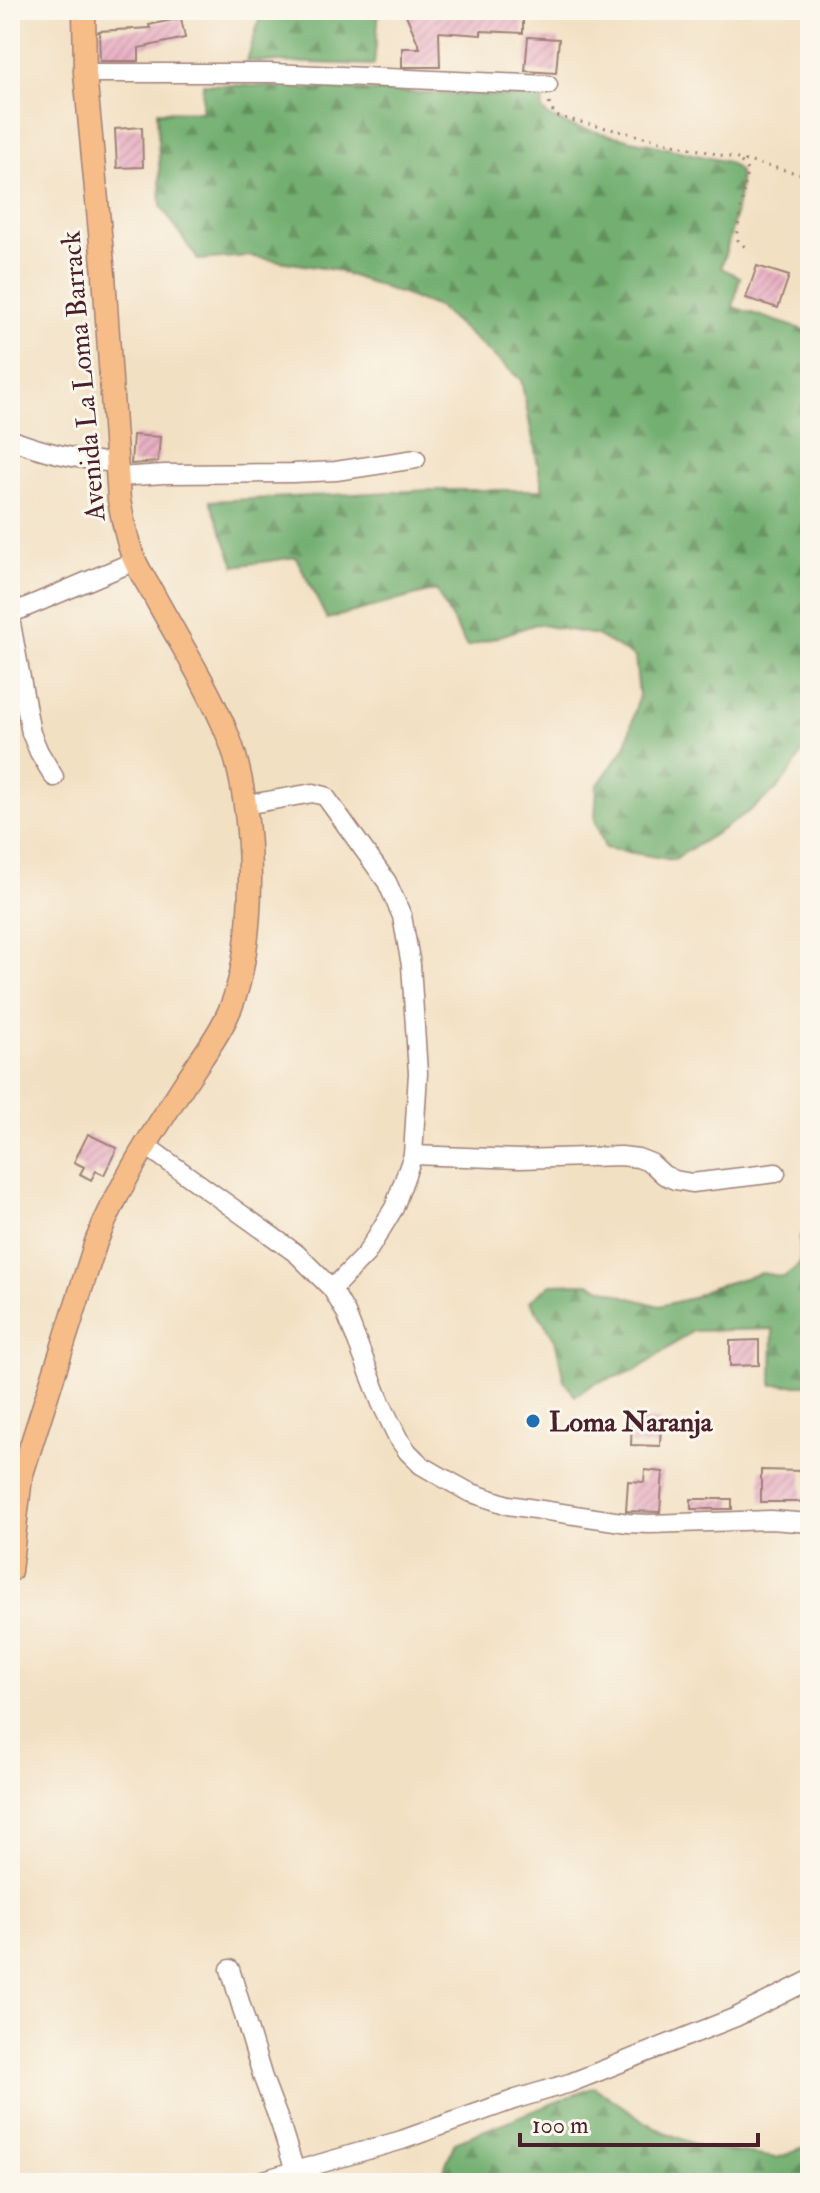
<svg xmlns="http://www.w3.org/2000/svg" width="820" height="2193" viewBox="0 0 820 2193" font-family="'IM FELL Double Pica',serif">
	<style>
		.forest { fill: url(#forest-firs); stroke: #5e674d; stroke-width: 2 }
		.building { fill: url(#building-hatch) }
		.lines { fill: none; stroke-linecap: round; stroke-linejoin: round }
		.minor-casing { stroke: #9e8077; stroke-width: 21 }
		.major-casing { stroke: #9e8077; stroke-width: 25 }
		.path { stroke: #9e8077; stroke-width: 3; stroke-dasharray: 2 6; stroke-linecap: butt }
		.minor { stroke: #fff; stroke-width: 18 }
		.major { stroke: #f7bd88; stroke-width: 22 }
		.poi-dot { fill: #1f6fb2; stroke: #fbf7ec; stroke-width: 3 }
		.labels { text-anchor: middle; stroke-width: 6; stroke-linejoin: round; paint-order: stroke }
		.street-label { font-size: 28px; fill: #4a1f2b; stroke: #fbf7ec }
		.poi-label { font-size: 28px; font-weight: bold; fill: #4a1f2b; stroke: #fbf7ec; text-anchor: start }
	</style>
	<defs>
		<pattern id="forest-firs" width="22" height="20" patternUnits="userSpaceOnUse" patternTransform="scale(2)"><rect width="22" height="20" fill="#72af6f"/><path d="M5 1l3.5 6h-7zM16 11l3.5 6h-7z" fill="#608e5b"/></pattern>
		<pattern id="building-hatch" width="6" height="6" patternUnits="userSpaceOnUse" patternTransform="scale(2)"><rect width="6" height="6" fill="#e7afc2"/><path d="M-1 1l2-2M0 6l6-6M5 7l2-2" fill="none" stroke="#c896a7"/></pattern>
	</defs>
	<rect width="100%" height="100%" fill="#fbf7ec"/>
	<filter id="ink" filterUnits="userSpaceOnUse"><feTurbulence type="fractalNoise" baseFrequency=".0125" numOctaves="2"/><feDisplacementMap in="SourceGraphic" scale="16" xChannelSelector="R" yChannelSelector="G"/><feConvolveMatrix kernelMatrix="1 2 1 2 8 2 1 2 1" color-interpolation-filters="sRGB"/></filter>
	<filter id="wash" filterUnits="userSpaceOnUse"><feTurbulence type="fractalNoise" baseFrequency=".006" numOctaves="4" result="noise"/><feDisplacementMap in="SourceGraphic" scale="32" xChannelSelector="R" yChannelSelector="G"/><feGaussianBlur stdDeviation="1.8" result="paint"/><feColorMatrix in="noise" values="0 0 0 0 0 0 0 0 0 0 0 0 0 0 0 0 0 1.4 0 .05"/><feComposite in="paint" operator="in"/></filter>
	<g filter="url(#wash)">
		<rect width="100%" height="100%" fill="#f2e0c3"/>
		<g class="forest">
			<polygon points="262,10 379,10 374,65 247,61"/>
			<path d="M203,84L543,98L542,110L549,117L571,126L727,162C731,165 735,167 738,170C746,183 726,252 721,268L740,277L733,307L810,332V735C803,753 787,781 772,793C742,819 706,839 673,860L605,848L595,820L597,786L626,746L639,695L635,657L596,635L536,624L467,647L436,590L327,619L296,557L235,566L210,501L432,490H543L521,380L438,307L335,270L248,256L198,260L161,206L157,111L202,112Z"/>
			<polygon points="810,1235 810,1385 772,1385 773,1329 693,1331 635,1371 595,1383 575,1396 564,1380 555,1339 530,1301 551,1284 589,1283 624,1296 659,1306 692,1298 712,1287 762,1273 784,1277 800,1264 800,1236"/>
			<polygon points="594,2087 655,2128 701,2147 777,2158 810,2146 810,2183 438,2183 455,2142"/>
		</g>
		<g id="blocks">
			<g class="building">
				<polygon points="404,10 523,10 523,33 481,31 481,35 439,32 440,67 402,67 402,48 420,48"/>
				<polygon points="181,18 185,38 139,48 139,61 100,61 99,31 150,28 149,25"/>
				<polygon points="528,37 559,39 556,73 525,71"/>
				<polygon points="142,127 143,167 117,168 115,129"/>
				<polygon points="757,266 789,276 778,308 746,298"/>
				<polygon points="133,435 160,437 158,462 131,464"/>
				<polygon points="88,1134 117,1148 104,1175 96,1171 91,1180 80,1174 84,1167 74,1162"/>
				<polygon points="759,1340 759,1365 730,1366 730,1341"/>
				<polygon points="632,1419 661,1420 660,1446 631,1445"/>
				<polygon points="645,1470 663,1472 660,1512 626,1511 628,1481 644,1482"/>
				<polygon points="761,1470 802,1471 802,1502 761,1502"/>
				<rect x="691" y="1499" width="41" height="10"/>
			</g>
		</g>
	</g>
	<g filter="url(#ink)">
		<use href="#blocks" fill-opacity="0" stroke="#9e8077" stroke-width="2"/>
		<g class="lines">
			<defs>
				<g id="minor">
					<polyline points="85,73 272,73 548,85"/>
					<path d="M10,439C45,453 79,460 117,463"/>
					<polyline points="118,477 164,474 293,473 336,471 416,459"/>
					<polyline points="10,614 135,561"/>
					<polyline points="10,618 31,733 39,752 54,777"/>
					<polyline points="245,805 313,793 325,796 387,882 402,916 411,965 418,1073 413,1155 394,1208 366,1254 332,1289"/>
					<polyline points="145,1145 297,1254 332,1289 346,1313 381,1403 398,1438 408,1452 421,1465 440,1476 469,1492 508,1505 628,1523 649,1524 771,1520 810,1523"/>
					<polyline points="413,1155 520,1159 621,1156 638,1158 651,1163 664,1175 675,1180 692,1183 776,1173"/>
					<polyline points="230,1969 263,2078 280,2123 295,2171"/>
					<polyline points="253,2183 402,2140 516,2099 570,2083 736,2017 810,1980"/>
				</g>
				<path id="major" d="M10,1571L21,1477L96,1242C119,1185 152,1134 185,1083C199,1061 216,1040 227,1016C259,950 256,804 228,736C209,689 182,646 157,601C150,587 140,573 134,559C126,540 123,520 119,500L104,275L85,73L84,10"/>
			</defs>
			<use href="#minor" class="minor-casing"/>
			<use href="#major" class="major-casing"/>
			<g class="path">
				<polyline points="549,103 554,114 559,117 810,176"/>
				<polyline points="741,162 747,170 746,178 737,233 738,240 746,248"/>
			</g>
			<use href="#minor" class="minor"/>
			<use href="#major" class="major"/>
		</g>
	</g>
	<circle class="poi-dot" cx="533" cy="1421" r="8"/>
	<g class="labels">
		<g class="street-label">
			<text transform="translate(82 376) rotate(-95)" y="10">Avenida La Loma Barrack</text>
		</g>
		<g class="poi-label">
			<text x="549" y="1431">Loma Naranja</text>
		</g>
	</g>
	<rect width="820" height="2193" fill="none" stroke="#fbf7ec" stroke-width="40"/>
	<path d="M520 2133v12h238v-12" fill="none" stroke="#4a1f2b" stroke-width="4"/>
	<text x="532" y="2133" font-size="24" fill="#4a1f2b" stroke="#fbf7ec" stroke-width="6" paint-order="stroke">100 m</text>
</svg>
